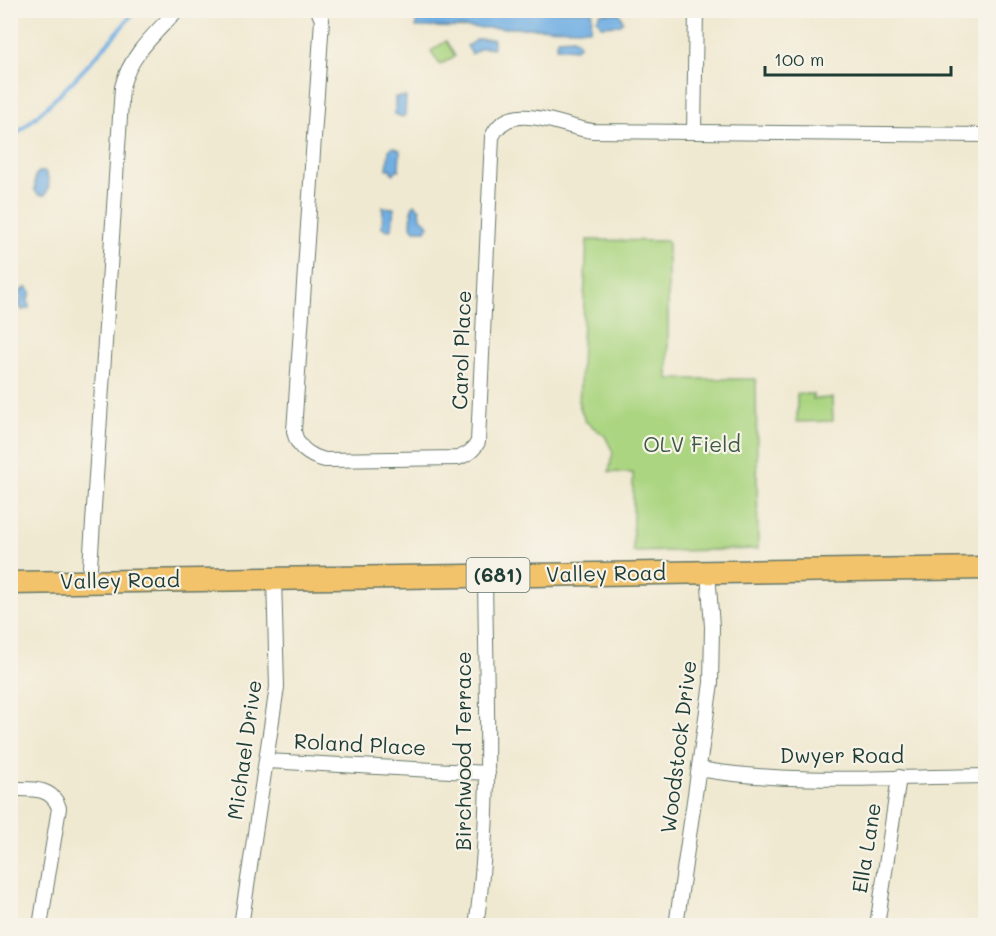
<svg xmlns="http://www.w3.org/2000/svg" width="996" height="936" viewBox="0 0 996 936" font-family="Mali,sans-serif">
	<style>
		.green { fill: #abd581; stroke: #65895a; stroke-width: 1.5 }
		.water { fill: #71afe3; stroke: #48768c; stroke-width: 1.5 }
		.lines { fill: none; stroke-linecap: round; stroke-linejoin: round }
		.stream { stroke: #71afe3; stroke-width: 4 }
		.street-casing { stroke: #68796b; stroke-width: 16 }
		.primary-casing { stroke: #68796b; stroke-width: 25 }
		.street { stroke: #fff; stroke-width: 14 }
		.primary { stroke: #f2c36a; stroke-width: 22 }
		.labels { text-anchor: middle; stroke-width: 4.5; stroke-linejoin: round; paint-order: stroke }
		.shield { fill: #f7f3e8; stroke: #60746a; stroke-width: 1.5 }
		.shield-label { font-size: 20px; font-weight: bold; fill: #1f3d34 }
		.street-label { font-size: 21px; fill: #1f3d34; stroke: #f7f3e8 }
		.park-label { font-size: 21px; fill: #3b5b43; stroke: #f7f3e8 }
	</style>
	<rect width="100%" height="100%" fill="#f7f3e8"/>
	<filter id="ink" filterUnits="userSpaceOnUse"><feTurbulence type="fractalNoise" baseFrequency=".0167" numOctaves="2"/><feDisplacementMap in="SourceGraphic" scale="12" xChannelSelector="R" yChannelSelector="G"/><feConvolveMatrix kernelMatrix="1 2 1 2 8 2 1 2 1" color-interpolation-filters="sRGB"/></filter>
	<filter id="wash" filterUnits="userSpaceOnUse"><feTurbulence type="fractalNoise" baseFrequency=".008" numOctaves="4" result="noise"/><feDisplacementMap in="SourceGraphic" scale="24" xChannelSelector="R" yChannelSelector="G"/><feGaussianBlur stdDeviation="1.35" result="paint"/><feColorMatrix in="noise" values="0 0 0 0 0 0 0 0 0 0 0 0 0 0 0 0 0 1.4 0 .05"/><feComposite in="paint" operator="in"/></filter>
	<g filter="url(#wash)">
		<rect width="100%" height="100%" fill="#f0e9d1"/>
		<g class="green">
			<polygon points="446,41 455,56 440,65 431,51"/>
			<polygon points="587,240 668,241 668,379 756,379 758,549 633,552 633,473 609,472 613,452 605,436 585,421 579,405"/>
			<polygon points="797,394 813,394 813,399 832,398 833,421 797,422"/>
		</g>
		<g class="water">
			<polygon points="417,11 592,11 591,29 416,27"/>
			<polygon points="601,13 619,13 623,21 619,25 601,26 597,19"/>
			<polygon points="573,38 578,41 579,46 575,49 556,47 558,39"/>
			<polygon points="478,39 493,39 493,48 481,48 472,54 467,46"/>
			<polygon points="395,97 406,97 405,115 402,117 395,114"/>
			<polygon points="393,147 400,150 399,170 396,170 394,174 391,172 391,169 387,169 389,150"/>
			<path d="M39,172H45C50,179 50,188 45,195H39L35,191V176Z"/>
			<polygon points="415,204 420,209 421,218 429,225 426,230 414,230 411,226 412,207"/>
			<polygon points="383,207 394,208 392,229 389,230 382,228"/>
			<polygon points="27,287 31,292 28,299 29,308 22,310 19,305 21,298 19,292"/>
		</g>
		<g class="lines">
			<path class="stream" d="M10,139C57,101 98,56 136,10"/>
		</g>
	</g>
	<g filter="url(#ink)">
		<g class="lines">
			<defs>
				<g id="street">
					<path d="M318,10L322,20L294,431C297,448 309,456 325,460L458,458C468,454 473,451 478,442L492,137C509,97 563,128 593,131L986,135"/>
					<polyline points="694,132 696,10"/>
					<path d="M89,582L122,87C130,55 155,34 177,10"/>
					<polyline points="267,761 488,773"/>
					<path d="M699,769C793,785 890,777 986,776"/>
					<path d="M10,789C30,789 52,786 59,808L40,926"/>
					<polyline points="241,926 277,687 274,578"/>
					<path d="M476,926C493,809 486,692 485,575"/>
					<polyline points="676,926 711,683 712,627 708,572"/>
					<polyline points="877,926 899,777"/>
				</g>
				<polyline id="primary" points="10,583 986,568"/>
			</defs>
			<use href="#street" class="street-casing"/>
			<use href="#primary" class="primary-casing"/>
			<use href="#street" class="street"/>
			<use href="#primary" class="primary"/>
		</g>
	</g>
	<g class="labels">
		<rect class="shield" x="466.5" y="558" width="63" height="34" rx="4.5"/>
		<g class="shield-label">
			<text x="498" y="582">(681)</text>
		</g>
		<g class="street-label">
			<text transform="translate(462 350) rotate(-88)" y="7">Carol Place</text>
			<text transform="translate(606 574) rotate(-1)" y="7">Valley Road</text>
			<text transform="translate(120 581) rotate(-1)" y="7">Valley Road</text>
			<text transform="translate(360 745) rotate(3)" y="7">Roland Place</text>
			<text transform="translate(679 747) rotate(-83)" y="7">Woodstock Drive</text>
			<text transform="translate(245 750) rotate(-82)" y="7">Michael Drive</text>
			<text transform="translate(464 751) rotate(-90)" y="7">Birchwood Terrace</text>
			<text x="842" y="763">Dwyer Road</text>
			<text transform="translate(867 848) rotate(-81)" y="7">Ella Lane</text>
		</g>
		<g class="park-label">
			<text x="692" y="452">OLV Field</text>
		</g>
	</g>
	<rect width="996" height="936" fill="none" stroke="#f7f3e8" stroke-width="36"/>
	<path d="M765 66v9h186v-9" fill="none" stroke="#1f3d34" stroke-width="3"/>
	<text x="774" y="66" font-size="18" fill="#1f3d34" stroke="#f7f3e8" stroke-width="4.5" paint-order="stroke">100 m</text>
</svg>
